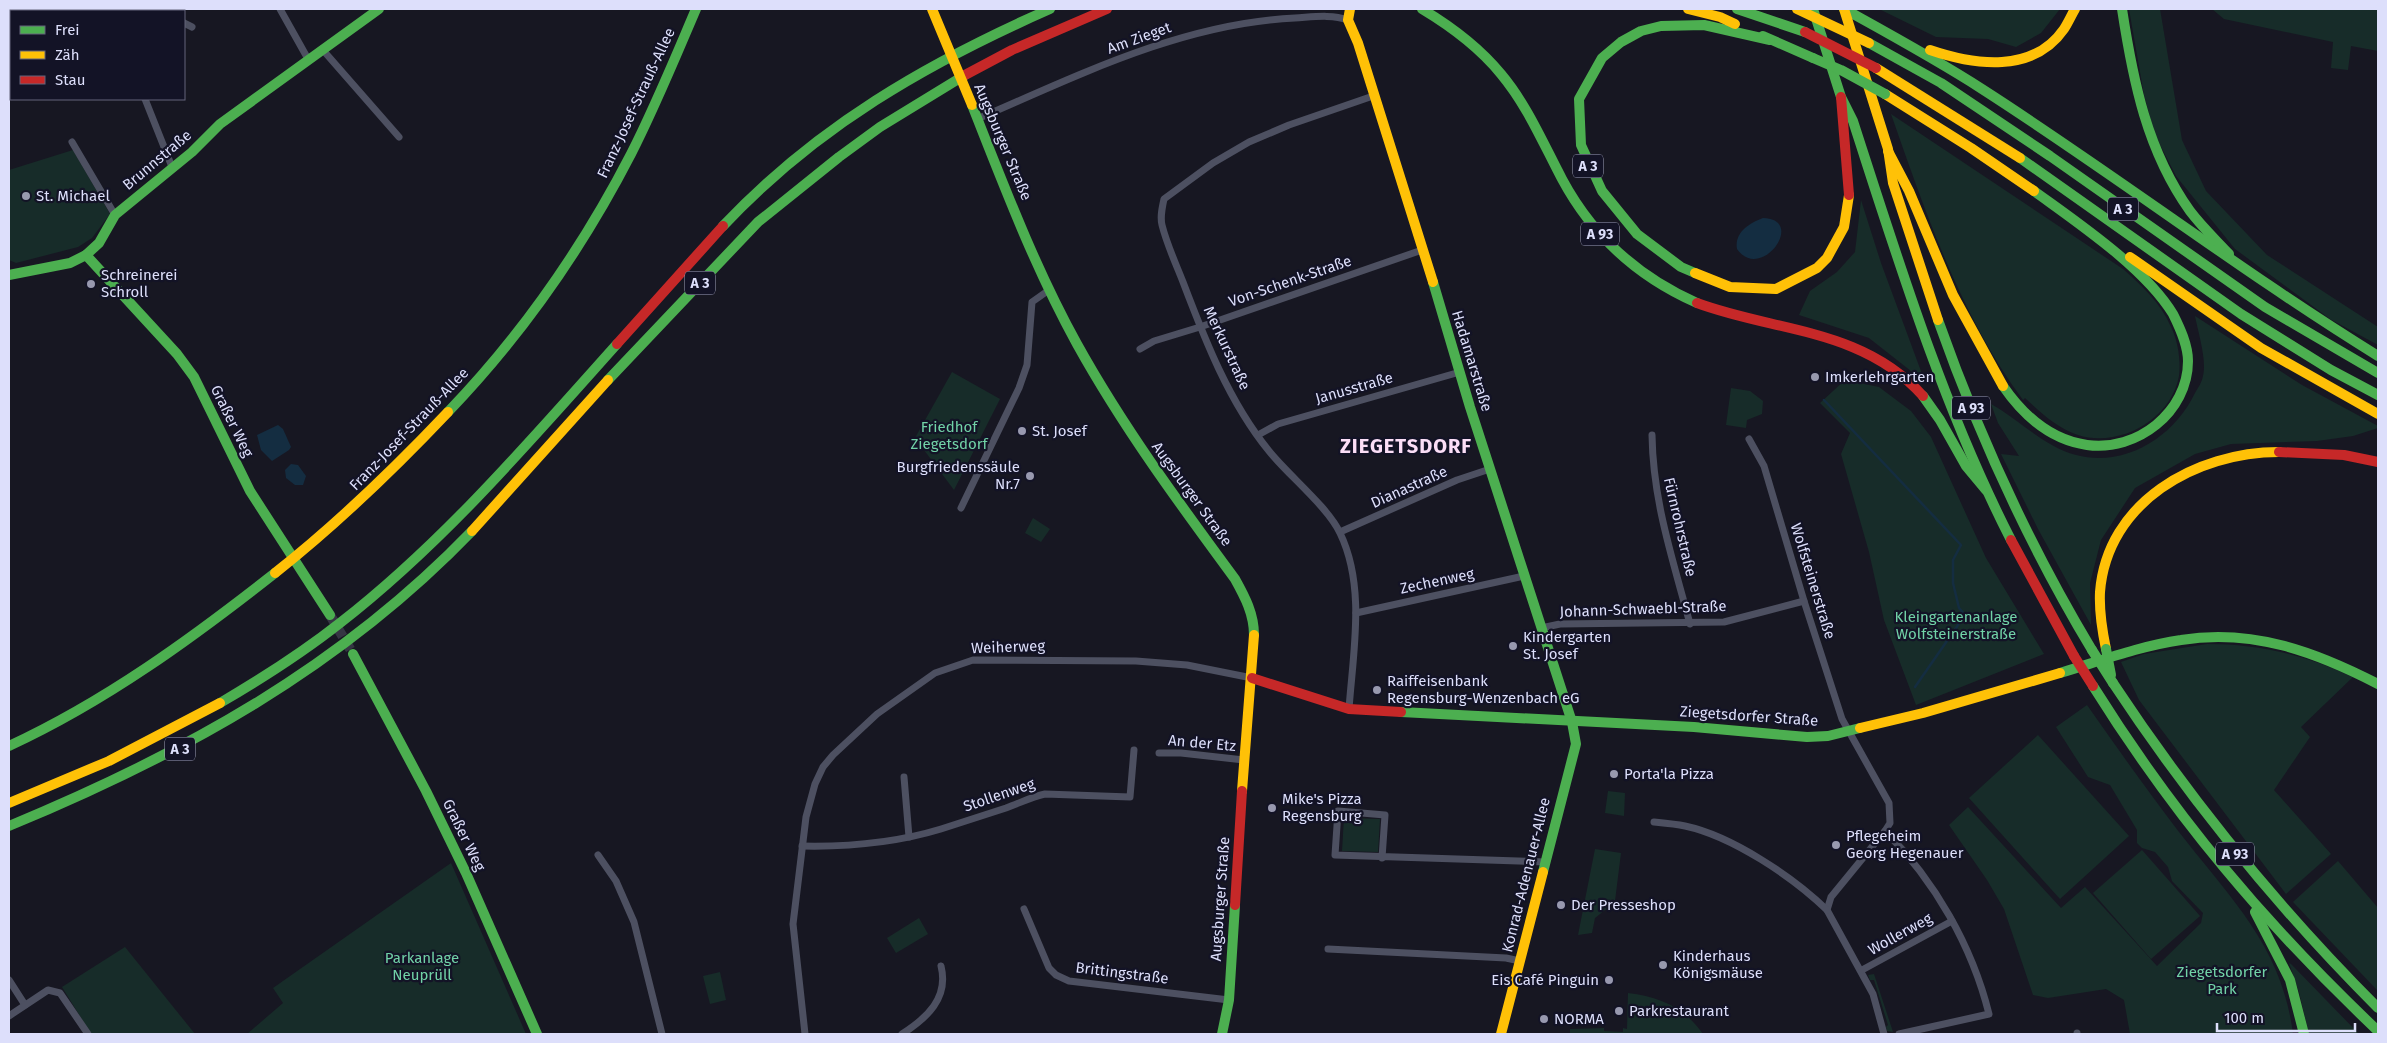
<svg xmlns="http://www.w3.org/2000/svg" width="2387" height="1043" viewBox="0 0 2387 1043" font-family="'Fira Sans',sans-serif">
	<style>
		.green { fill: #172c29 }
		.water { fill: #142d41 }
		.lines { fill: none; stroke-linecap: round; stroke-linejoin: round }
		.stream { stroke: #142d41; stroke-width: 2.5 }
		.secondary-tunnel { stroke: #353543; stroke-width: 10; stroke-dasharray: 10 5; stroke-linecap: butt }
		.street { stroke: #4d5061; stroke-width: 7 }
		.fast { stroke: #4caf50; stroke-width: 10 }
		.slow { stroke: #ffc107; stroke-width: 10 }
		.jam { stroke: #c62828; stroke-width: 10 }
		.fast-bridge { stroke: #4caf50; stroke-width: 10 }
		.slow-bridge { stroke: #ffc107; stroke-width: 10 }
		.jam-bridge { stroke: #c62828; stroke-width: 10 }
		.poi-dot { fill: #9899af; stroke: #131326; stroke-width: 2 }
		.labels { text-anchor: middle; stroke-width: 4.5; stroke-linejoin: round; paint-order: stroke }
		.shield { fill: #131326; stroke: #a0a2bb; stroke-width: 1 }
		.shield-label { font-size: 14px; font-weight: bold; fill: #dddffb }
		.street-label { font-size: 15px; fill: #dddffb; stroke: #131326 }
		.poi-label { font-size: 15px; fill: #dddffb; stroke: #131326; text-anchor: start }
		.park-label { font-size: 15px; fill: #71d2a7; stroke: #131326 }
		.district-label { font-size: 20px; font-weight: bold; letter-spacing: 1px; fill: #fbdef6; stroke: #131326 }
	</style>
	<rect width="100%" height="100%" fill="#171722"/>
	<g class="green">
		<polygon points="1879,9 2060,9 2041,33 2016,47 1988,39 1936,37"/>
		<polygon points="2129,9 2160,9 2182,140 2206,191 2267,255 2378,327 2378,345 2330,319 2235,249 2176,176 2155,135 2144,95"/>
		<polygon points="2212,9 2378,9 2378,51 2351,46 2348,70 2331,68 2333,42 2224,19"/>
		<path d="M1891,114L2123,269C2141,285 2161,303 2171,327C2178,341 2181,361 2179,376C2171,420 2119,448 2078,435C2057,428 2041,413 2025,398L2023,400C1961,317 1925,211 1891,114Z"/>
		<polygon points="73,150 110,214 92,238 78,247 16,263 9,260 9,170"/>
		<polygon points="1861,200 1881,263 1925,382 1869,338 1799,315 1810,291 1837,272 1855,252"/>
		<path d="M2195,316L2302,385L2378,426V428L2353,436L2317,441L2231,444L2195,454L2135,488L2101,540L2090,583L2091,625L2038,529L2001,454L2019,456L1998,423L1991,404C2020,420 2043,446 2076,455C2125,468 2174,437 2195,393C2198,388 2202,382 2203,376C2207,360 2198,332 2195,316Z"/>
		<polygon points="952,372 1000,399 954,490 915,438"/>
		<polygon points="1845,380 1879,387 1911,411 1931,437 1986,558 2044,654 1916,705 1884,620 1869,552 1841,454 1850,433 1820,403"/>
		<polygon points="1731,388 1750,391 1763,401 1762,414 1747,420 1746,428 1726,425"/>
		<polygon points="1033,518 1050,529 1041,542 1025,533"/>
		<path d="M2207,644C2259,644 2306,655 2353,677L2301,727L2310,737L2274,790L2331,854L2286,894L2139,700L2121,662L2144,654Z"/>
		<path d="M2087,705C2117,748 2147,790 2179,832C2230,898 2282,946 2293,1034H2130L2124,1000L2106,989L2048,998L2033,995L2004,909L1987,880L1949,825L1968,807L2061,908L2085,887L2157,966L2201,923L2203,913L2172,881L2168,867L2155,852L2142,848L2137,843V830L2110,785L2088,777L2056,727Z"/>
		<polygon points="2038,735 2129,836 2060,899 1969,798"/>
		<polygon points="1608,791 1625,793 1624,816 1605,813"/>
		<polygon points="1344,818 1380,819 1378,852 1342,851"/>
		<polygon points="1595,849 1621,853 1614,909 1605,910 1595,918 1592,933 1578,935"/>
		<polygon points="2142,850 2200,916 2151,959 2093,893"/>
		<polygon points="2338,861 2378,908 2378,991 2293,902"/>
		<polygon points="451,863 526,1034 247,1034 283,1003 273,988"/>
		<polygon points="919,918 928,934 896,953 887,938"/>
		<polygon points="125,947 195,1034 91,1034 62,987"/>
		<polygon points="2289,963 2291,964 2359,1034 2309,1034 2299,992"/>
		<polygon points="720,972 726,1000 710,1004 703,976"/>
		<polygon points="1874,974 1893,1032 1887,1031 1886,1027 1888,1025 1874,980 1870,980 1868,975"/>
		<path d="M1628,993C1660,997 1684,1007 1703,1034H1570V1029L1604,1028V1031L1623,1032V1028L1627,1029Z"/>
	</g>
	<g class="water">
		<path d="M1763,218C1807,219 1761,283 1737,249C1734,233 1749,223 1763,218Z"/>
		<polygon points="278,425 283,429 291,447 289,450 272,461 261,450 257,435"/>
		<polygon points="291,464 298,465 306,476 303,485 295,485 286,478 285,470"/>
	</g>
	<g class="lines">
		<polyline class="stream" points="1824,400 1961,545 1953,560 1953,583 1959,608 1965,615 1915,687"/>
		<polyline class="secondary-tunnel" points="330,615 353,654"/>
		<g class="street">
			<polyline points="115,9 115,11"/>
			<polyline points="280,9 308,59"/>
			<polyline points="184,23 192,27"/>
			<polyline points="322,49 399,137"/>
			<polyline points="9,90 11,89"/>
			<polyline points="145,99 172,167"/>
			<path d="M977,119C1079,75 1183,23 1295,18C1313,17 1331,14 1348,20"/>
			<polyline points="72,142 115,215"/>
			<polyline points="1140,349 1154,341 1200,327 1422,250"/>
			<polyline points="1258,435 1278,424 1460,372"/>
			<path d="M1652,435C1653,502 1673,560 1690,624"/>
			<polyline points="1749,439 1764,466 1804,601 1842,719 1889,803 1890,823 1885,831 1831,897 1827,910 1873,994 1884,1034"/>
			<polyline points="961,508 1019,388 1027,365 1032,302 1049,290"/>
			<polyline points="1340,532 1457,480 1490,469"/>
			<polyline points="1356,613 1524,576"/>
			<polyline points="1541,628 1560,624 1724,622 1804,601"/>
			<path d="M1349,709C1353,652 1366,587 1340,533C1328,507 1288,475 1269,451C1229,402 1205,340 1183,282C1176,264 1167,245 1162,225C1160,217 1162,208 1164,199L1213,163L1249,142L1289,125L1373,96"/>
			<polyline points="1159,753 1181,753 1244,760"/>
			<polyline points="904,777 909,837"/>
			<path d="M1654,822C1664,823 1675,824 1685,826C1732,836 1793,877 1827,910"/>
			<path d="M1885,831C1935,881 1972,946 1989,1014L1899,1034"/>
			<path d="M802,846C849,847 895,843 941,829C962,822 984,815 1006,808C1020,803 1031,797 1045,794L1130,797L1134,750"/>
			<polyline points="598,855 616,881 634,922 662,1034"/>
			<polyline points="1382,858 1385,815 1338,811 1335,855 1545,862"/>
			<polyline points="1024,909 1049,968 1056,975 1069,981 1229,1000"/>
			<polyline points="1328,949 1506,958 1520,961"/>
			<polyline points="1862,970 1952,921"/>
			<polyline points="9,980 25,1005"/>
			<polyline points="9,1016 48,990 60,993 88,1034"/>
			<polyline points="2077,1033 2077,1034"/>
			<polyline points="805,1034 793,924 806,817 815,784 823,767 833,755 877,714 935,673 973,660 1136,661 1187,665 1252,678"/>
			<path d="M902,1034C927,1018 949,998 941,966"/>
		</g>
		<g class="fast">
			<path d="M1422,9C1452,27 1479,47 1501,74C1527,105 1543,143 1562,179C1592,235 1638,277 1697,303"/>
			<polyline points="1737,9 1805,32"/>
			<path d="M1813,9L1841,97L1853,121C1899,263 1943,407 2011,540"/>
			<path d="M1844,9C1891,35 1937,60 1982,89C2116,175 2242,272 2378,356"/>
			<path d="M2122,9C2133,81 2147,151 2190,211C2202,227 2216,240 2229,254"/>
			<polyline points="1763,36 1813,58"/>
			<polyline points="1869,43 1941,83 2050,156 2265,307 2378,373"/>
			<path d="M972,105C1004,186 1035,268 1077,344C1123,427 1179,503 1235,579C1245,597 1254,614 1254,635"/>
			<polyline points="2020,158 2241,314 2331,370 2378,395"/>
			<path d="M723,226C816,127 927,63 1050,9"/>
			<polyline points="86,255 177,354 194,377 250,491 330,615"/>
			<polyline points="1695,273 1681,267 1637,234 1602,191 1581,145 1579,99 1602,58 1621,42 1641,31 1661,26 1704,25 1770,40"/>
			<polyline points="9,275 70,263 86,255 99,243 115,215 192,152 220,124 379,9"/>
			<polyline points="1433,282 1470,407 1572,722 1576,744 1543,872"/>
			<path d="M1938,320C1979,436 2029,545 2092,650"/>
			<polyline points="608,380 758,222 839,157 880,127 965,75"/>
			<path d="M2003,386C2023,415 2051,440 2087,445C2137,452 2188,412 2188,361C2188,345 2180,328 2173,314C2145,268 2078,223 2034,191"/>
			<polyline points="1923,396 1940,420 1966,466 1986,490"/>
			<path d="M448,412C521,336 583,247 631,154C655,107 675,58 696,9"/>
			<polyline points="353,654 426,791 466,873 537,1034"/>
			<path d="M2060,673C2100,661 2140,646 2181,640C2252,628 2316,652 2378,684"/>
			<path d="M2113,683C2191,801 2278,908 2378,1008"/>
			<path d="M2093,686C2175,817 2266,925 2378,1031"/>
			<path d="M220,703C261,679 302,653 340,623C443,543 530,441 617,344"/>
			<polyline points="1401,712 1694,727 1807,737 1828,736 1860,728"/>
			<path d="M9,746C106,701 191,639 275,573"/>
			<path d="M9,826C183,754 340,668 472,531"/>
			<polyline points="2255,912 2290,980 2304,1034"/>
			<polyline points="1222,1034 1229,1000 1235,905"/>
		</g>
		<g class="slow">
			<polyline points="1350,9 1348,20 1358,43 1433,282"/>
			<polyline points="1688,9 1720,17 1735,24"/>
			<polyline points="1844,9 1888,149 1893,183 1938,320"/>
			<path d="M1930,50C1974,65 2033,74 2064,29C2068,23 2071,16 2075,9"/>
			<polyline points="1876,68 2020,158"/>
			<polyline points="1885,94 1971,148 2034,191"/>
			<polyline points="1888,151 1909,191 1953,295 2003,386"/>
			<polyline points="2130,257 2261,348 2378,414"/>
			<polyline points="1695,273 1730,287 1776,289 1817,268 1827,258 1844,227 1849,195"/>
			<polyline points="472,531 608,380"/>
			<path d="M275,573C337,524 394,469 448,412"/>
			<path d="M2106,649C2102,630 2099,612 2100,592C2107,502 2196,452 2279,452"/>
			<polyline points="1860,728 1923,713 2060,673"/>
			<polyline points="1242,791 1254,635"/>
			<polyline points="9,803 109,761 220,703"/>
			<polyline points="1501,1034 1543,872"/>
		</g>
		<g class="jam">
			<polyline points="965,75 1012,50 1107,9"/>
			<polyline points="1841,97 1849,195"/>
			<path d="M1697,303C1775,332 1863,328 1923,396"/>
			<polyline points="617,344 723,226"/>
			<polyline points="2279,452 2344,455 2378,462"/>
			<polyline points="2011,540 2074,656"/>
			<polyline points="1252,678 1349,709 1401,712"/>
			<polyline points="1235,905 1242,791"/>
		</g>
		<g class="fast-bridge">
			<polyline points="1813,58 1841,70 1885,94"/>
			<polyline points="2106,649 2111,675"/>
			<polyline points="2092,650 2113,683"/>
		</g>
		<g class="slow-bridge">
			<polyline points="932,9 972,105"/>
			<polyline points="1797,9 1869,43"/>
		</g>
		<g class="jam-bridge">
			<polyline points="1805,32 1876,68"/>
			<polyline points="2074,656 2093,686"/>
		</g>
	</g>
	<g class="poi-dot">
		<circle cx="26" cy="196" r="5"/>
		<circle cx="91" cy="284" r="5"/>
		<circle cx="1815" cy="377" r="5"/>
		<circle cx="1022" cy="431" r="5"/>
		<circle cx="1030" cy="476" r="5"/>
		<circle cx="1513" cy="646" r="5"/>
		<circle cx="1377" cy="690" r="5"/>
		<circle cx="1614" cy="774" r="5"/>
		<circle cx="1272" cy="808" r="5"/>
		<circle cx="1836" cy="845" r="5"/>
		<circle cx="1561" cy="905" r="5"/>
		<circle cx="1663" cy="965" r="5"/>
		<circle cx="1609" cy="980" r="5"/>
		<circle cx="1619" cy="1011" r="5"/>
		<circle cx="1544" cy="1019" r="5"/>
	</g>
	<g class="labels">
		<g class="shield">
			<rect x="1573" y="154.5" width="30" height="23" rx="4"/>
			<rect x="2108" y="197.5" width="30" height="23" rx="4"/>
			<rect x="1581" y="222.5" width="38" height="23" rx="4"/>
			<rect x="685" y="271.5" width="30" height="23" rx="4"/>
			<rect x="1952" y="396.5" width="38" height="23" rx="4"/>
			<rect x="165" y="737.5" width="30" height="23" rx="4"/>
			<rect x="2216" y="842.5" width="38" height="23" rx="4"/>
		</g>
		<g class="shield-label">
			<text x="1588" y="171">A 3</text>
			<text x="2123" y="214">A 3</text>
			<text x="1600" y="239">A 93</text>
			<text x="700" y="288">A 3</text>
			<text x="1971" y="413">A 93</text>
			<text x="180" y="754">A 3</text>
			<text x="2235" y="859">A 93</text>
		</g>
		<g class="street-label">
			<text transform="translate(1139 38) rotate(-20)" y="5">Am Zieget</text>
			<text transform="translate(636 103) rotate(-65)" y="5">Franz-Josef-Strauß-Allee</text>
			<text transform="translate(1003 142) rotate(67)" y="5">Augsburger Straße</text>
			<text transform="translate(157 160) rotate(-40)" y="5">Brunnstraße</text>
			<text transform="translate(1290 281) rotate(-19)" y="5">Von-Schenk-Straße</text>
			<text transform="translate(1227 348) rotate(65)" y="5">Merkurstraße</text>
			<text transform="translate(1472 361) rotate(73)" y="5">Hadamarstraße</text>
			<text transform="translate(1354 388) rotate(-16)" y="5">Janusstraße</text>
			<text transform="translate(232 421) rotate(64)" y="5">Graßer Weg</text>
			<text transform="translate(409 429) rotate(-46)" y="5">Franz-Josef-Strauß-Allee</text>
			<text transform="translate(1409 487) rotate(-24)" y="5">Dianastraße</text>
			<text transform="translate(1192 494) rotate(54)" y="5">Augsburger Straße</text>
			<text transform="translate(1680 527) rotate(77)" y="5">Fürnrohrstraße</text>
			<text transform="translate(1437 581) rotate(-12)" y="5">Zechenweg</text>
			<text transform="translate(1813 581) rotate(73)" y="5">Wolfsteinerstraße</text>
			<text transform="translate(1643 609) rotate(-2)" y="5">Johann-Schwaebl-Straße</text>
			<text transform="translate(1008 647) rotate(-2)" y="5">Weiherweg</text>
			<text transform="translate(1749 716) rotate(4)" y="5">Ziegetsdorfer Straße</text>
			<text transform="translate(1202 743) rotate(5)" y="5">An der Etz</text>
			<text transform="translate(999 795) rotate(-19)" y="5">Stollenweg</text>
			<text transform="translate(464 835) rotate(64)" y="5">Graßer Weg</text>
			<text transform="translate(1526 875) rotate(-76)" y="5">Konrad-Adenauer-Allee</text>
			<text transform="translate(1220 899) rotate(-86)" y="5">Augsburger Straße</text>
			<text transform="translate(1900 934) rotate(-29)" y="5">Wollerweg</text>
			<text transform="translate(1122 973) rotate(7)" y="5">Brittingstraße</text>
		</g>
		<g class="poi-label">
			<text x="36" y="201">St. Michael</text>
			<text x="101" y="280">Schreinerei<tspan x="101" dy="17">Schroll</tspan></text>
			<text x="1825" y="382">Imkerlehrgarten</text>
			<text x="1032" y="436">St. Josef</text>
			<text x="1020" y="472" text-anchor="end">Burgfriedenssäule<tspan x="1020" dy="17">Nr.7</tspan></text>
			<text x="1523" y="642">Kindergarten<tspan x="1523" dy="17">St. Josef</tspan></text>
			<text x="1387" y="686">Raiffeisenbank<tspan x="1387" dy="17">Regensburg-Wenzenbach eG</tspan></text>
			<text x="1624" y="779">Porta'la Pizza</text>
			<text x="1282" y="804">Mike's Pizza<tspan x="1282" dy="17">Regensburg</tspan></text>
			<text x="1846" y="841">Pflegeheim<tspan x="1846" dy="17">Georg Hegenauer</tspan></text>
			<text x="1571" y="910">Der Presseshop</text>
			<text x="1673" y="961">Kinderhaus<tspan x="1673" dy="17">Königsmäuse</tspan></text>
			<text x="1599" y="985" text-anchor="end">Eis Café Pinguin</text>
			<text x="1629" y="1016">Parkrestaurant</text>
			<text x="1554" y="1024">NORMA</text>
		</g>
		<g class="park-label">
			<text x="949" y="432">Friedhof<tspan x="949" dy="17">Ziegetsdorf</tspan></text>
			<text x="1956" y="622">Kleingartenanlage<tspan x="1956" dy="17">Wolfsteinerstraße</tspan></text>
			<text x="422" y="963">Parkanlage<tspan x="422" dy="17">Neuprüll</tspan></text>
			<text x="2222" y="977">Ziegetsdorfer<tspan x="2222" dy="17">Park</tspan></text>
		</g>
		<g class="district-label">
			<text x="1406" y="453">ZIEGETSDORF</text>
		</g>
	</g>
	<rect width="2387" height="1043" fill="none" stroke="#dddffb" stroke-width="20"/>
	<rect x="10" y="10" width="175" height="90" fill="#131326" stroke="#64657b"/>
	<rect x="20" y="26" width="25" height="8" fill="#4caf50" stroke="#64657b"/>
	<text x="55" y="35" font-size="15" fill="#dddffb">Frei</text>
	<rect x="20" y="51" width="25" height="8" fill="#ffc107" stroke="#64657b"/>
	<text x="55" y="60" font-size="15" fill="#dddffb">Zäh</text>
	<rect x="20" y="76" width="25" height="8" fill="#c62828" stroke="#64657b"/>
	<text x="55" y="85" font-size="15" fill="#dddffb">Stau</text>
	<path d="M2217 1023v8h138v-8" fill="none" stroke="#dddffb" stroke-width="2.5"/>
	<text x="2224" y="1023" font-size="15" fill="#dddffb" stroke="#131326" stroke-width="4" paint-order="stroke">100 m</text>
</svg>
